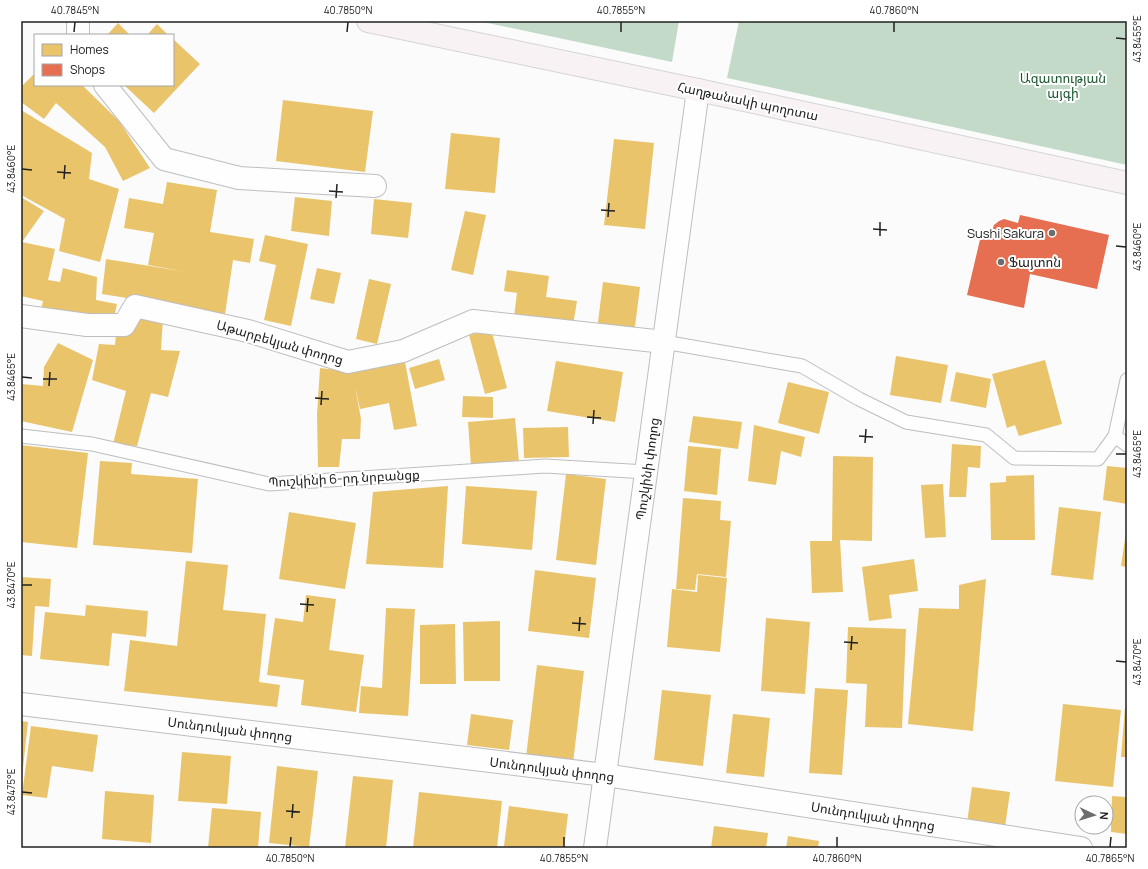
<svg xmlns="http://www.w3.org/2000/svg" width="1148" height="869" viewBox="0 0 1148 869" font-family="Manrope,'Noto Sans Armenian',sans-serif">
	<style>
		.forest { fill: #c4dac9 }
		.homes { fill: #e9c46a }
		.shops { fill: #e76f51 }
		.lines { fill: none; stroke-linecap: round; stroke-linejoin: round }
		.service-casing { stroke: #bebec0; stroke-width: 15 }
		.minor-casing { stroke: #bebec0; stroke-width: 24 }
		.trunk-casing { stroke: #d5d5d6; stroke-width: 24 }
		.service { stroke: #fefeff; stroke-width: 13 }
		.minor { stroke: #fefeff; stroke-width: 22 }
		.trunk { stroke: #f8f2f4; stroke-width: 22 }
		.ticks { fill: none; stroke: #212122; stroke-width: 1.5 }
		.poi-dot { fill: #6d6d6e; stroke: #fff; stroke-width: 1.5 }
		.labels { text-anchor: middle; stroke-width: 4; stroke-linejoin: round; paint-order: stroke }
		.park-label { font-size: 13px; fill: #19582e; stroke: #fff }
		.street-label { font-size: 13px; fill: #212122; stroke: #fff }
		.poi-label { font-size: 13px; fill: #212122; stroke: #fff; text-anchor: end }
		.neatline { fill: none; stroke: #212122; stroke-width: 1.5 }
		.ticks-label { font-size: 10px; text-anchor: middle; fill: #212122 }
	</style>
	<rect width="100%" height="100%" fill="#fbfbfc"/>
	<g class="forest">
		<polygon points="478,21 679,21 672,62"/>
		<polygon points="739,21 1127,21 1127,165 727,78"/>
	</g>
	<g class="homes">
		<polygon points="118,23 130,35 107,35"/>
		<polygon points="157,24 168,35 147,35"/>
		<polygon points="173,39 200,64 154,113 124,85 173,85"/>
		<polygon points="35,73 35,85 82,85 119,121 150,168 123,181 105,147 56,103 44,119 21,102 21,87"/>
		<polygon points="283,100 373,111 365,172 276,161"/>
		<polygon points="21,110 92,153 89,179 119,189 100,262 59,251 65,219 21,195"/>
		<polygon points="451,133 500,138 495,193 445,189"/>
		<polygon points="614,139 654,143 645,229 604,225"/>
		<polygon points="167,182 217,190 210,232 254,239 250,263 233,260 225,314 102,294 106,259 187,272 148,265 154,233 124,228 129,198 163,204"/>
		<polygon points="21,197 44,211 22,242 55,249 48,280 60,282 63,268 97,277 96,300 117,304 114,318 40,314 43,301 21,296"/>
		<polygon points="295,197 332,201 329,236 291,231"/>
		<polygon points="374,199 412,203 408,238 371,234"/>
		<polygon points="465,211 486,215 473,275 451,270"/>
		<polygon points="265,235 308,244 291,326 264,320 276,265 259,261"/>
		<polygon points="317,268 341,273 334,304 310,299"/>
		<polygon points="507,270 549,276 546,297 577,301 573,325 514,317 517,293 504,291"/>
		<polygon points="369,279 391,284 377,344 356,339"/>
		<polygon points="603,282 640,287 634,334 597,330"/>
		<polygon points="135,317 163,318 161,350 180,351 168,397 151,393 137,446 113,444 126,391 92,380 99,344 115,345 116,335 132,333"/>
		<polygon points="491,329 507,388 485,394 469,335"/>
		<polygon points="58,343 93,360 72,432 21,421 21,384 43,386 44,367"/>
		<polygon points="896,356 948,365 941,403 890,395"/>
		<polygon points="439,359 445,380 415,389 409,368"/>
		<polygon points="1045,360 1062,424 1019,436 1015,425 1007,428 992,374"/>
		<polygon points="556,361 623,372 615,422 547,411"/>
		<polygon points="405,362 417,426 394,430 389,403 360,409 355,386 361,419 360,439 342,439 339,467 318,467 317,415 320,368 353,372"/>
		<polygon points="956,372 991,379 986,408 950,401"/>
		<polygon points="788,382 829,392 819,434 778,423"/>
		<polygon points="463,396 493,397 493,418 462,417"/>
		<polygon points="693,416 742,422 738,449 689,442"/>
		<polygon points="515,418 519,462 471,466 468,422"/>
		<polygon points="754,425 805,437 801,457 781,451 776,485 748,481"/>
		<polygon points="568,427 569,457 524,458 523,428"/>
		<polygon points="952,444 981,446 980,468 968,467 966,497 949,497"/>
		<polygon points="21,445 88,453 77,548 21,542"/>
		<polygon points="688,446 721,449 717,495 684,491"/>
		<polygon points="833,456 873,457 872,541 840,540 843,592 812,593 810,541 832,541"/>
		<polygon points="100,461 132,463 131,474 198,479 192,553 93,545"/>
		<polygon points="1107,466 1127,468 1127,504 1103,500"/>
		<polygon points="566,474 606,479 596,565 556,560"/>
		<polygon points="1034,475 1035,540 991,540 990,483 1006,482 1006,476"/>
		<polygon points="943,484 946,537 925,538 921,485"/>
		<polygon points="448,486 443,568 366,564 373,492"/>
		<polygon points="466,486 537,491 532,550 462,544"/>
		<polygon points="683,498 721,501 720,520 731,521 726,577 697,574 695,590 676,589"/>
		<polygon points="1059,507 1101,512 1093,580 1051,575"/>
		<polygon points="289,512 356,523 345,589 279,579"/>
		<polygon points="1126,532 1127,532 1127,567 1121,566"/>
		<polygon points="914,559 918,591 889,595 892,618 869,621 862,567"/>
		<polygon points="186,561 228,565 223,610 266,614 259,682 280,685 277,707 124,691 130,640 177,646"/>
		<polygon points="535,570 596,578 589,638 528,631"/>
		<polygon points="698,575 727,578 720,652 667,647 672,589 697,592"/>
		<polygon points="21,577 51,579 49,607 35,606 32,656 21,655"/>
		<polygon points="986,579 973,731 908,724 919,608 959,609 959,585"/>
		<polygon points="306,595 336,599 329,650 364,655 356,712 301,705 304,680 267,675 275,618 303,622"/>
		<polygon points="86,605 148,611 146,637 112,633 109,666 40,659 45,612 85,616"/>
		<polygon points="386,608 415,609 408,716 359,713 361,686 382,688"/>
		<polygon points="766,618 810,622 805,694 761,691"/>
		<polygon points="500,621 500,681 464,681 463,622"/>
		<polygon points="455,624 456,684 420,684 420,625"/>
		<polygon points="848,627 906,629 902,728 865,727 867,684 846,683"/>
		<polygon points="537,665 584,671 573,763 526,757"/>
		<polygon points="815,688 848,690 842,775 809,773"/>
		<polygon points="662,690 711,695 703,766 654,760"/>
		<polygon points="1063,704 1121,710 1113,787 1055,781"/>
		<polygon points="1125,707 1127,707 1127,757 1121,757"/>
		<polygon points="471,714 513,720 509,750 467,745"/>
		<polygon points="733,714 770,718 764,777 726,773"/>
		<polygon points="21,721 28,722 22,777 21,777"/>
		<polygon points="31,726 98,735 93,772 52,766 47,798 22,795"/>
		<polygon points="182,752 231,756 227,804 178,801"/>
		<polygon points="277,766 318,771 309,847 269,843"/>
		<polygon points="353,776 393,780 386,848 345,848"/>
		<polygon points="972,787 1010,792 1005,827 967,823"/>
		<polygon points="105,791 154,795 151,843 102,839"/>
		<polygon points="419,792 502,801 497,848 413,848"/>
		<polygon points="1112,796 1127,797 1127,834 1111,832"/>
		<polygon points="509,806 568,814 564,848 520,848 504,846"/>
		<polygon points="212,808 261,812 258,848 208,848"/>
		<polygon points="714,826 768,833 766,848 711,848"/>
		<polygon points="788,836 819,841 818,848 786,848"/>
	</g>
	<polygon class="shops" points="1020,215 1109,235 1097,289 1030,274 1024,308 967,295 982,231 991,233 994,225 999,221 1004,219 1018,223"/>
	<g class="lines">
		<defs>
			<g id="service">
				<polyline points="664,342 802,366 859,399 906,422 986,435 1014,458 1098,459 1115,436 1127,380"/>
				<polyline points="21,436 92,444 269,484 545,466 647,472"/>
				<polyline points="1115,436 1127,445"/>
			</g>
			<g id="minor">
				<polyline points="78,21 78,35"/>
				<polyline points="105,85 164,159 239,178 375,186"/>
				<polyline points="21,316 87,325 124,325 135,306 248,331 348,362 403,351 473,321 664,342"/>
				<polyline points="21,704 605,775 1081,848"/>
				<polyline points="595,848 698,90"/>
			</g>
			<polyline id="trunk" points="368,21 698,90 1127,183"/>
		</defs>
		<use href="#service" class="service-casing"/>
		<use href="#minor" class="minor-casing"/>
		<use href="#trunk" class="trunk-casing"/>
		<use href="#service" class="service"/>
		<use href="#minor" class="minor"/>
		<use href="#trunk" class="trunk"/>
	</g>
	<path class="ticks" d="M74,32L75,22M347,32L348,22M621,32V22M894,32V22M1116,38L1126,39M22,169L32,170M57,172L71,173M64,179L65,165M329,191L343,192M336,198L337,184M601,210L615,211M608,217L609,203M873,229L887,230M880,236V222M1116,246L1126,247M22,377L32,378M43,379H57M49,386L50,372M315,398L329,399M321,405L322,391M587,417L601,418M593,424L594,410M859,436L873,437M865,443L866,429M1116,454H1126M22,585H32M300,604L314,605M307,612L308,598M572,623L586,624M579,631L580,617M844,642L858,643M851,650L852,636M1116,661L1126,662M22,792L32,793M286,811L300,812M292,818L293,804M290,847L291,837M564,847V837M837,847V837M1110,847L1111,837"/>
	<g class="poi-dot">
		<circle cx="1052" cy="233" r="4"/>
		<circle cx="1001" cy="262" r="4"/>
	</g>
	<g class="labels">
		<g class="park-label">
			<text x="1063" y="83">Ազատության<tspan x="1063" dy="15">այգի</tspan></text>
		</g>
		<g class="street-label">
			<text transform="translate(748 101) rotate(12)" y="5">Հաղթանակի պողոտա</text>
			<text transform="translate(280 342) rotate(16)" y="5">Աթարբեկյան փողոց</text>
			<text transform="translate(647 469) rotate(-82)" y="5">Պուշկինի փողոց</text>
			<text transform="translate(344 478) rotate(-3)" y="5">Պուշկինի 6-րդ նրբանցք</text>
			<text transform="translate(230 729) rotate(7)" y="5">Սունդուկյան փողոց</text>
			<text transform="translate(552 769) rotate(7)" y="5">Սունդուկյան փողոց</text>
			<text transform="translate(873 816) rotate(9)" y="5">Սունդուկյան փողոց</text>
		</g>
		<g class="poi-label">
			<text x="1044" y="238">Sushi Sakura</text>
			<text x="1009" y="267" text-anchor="start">Ֆայտոն</text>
		</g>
	</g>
	<rect width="1148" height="869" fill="none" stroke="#ffffff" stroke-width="44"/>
	<rect x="34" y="34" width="140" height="52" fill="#ffffff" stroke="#a6a6a7"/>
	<rect x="42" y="44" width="20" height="12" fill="#e9c46a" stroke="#a6a6a7"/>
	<text x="70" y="54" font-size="12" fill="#212122">Homes</text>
	<rect x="42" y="64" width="20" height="12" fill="#e76f51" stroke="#a6a6a7"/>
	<text x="70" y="74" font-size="12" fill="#212122">Shops</text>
	<g transform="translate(1094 815) rotate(94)"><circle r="19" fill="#ffffff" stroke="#a6a6a7"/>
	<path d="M0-3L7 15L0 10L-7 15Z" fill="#6d6d6e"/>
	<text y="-6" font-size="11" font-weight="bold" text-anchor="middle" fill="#212122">N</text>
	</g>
	<rect x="22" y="22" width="1104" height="825" class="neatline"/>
	<g class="ticks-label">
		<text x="75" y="14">40.7845°N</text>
		<text x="348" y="14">40.7850°N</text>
		<text x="621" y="14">40.7855°N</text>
		<text x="894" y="14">40.7860°N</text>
		<text transform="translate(1137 39) rotate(-90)" y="4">43.8455°E</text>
		<text transform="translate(11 169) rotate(-90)" y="4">43.8460°E</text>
		<text transform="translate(1137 247) rotate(-90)" y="4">43.8460°E</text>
		<text transform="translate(11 377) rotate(-90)" y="4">43.8465°E</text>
		<text transform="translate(1137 454) rotate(-90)" y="4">43.8465°E</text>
		<text transform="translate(11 585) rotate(-90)" y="4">43.8470°E</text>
		<text transform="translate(1137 662) rotate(-90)" y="4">43.8470°E</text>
		<text transform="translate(11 792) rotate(-90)" y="4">43.8475°E</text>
		<text x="290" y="862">40.7850°N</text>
		<text x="564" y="862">40.7855°N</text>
		<text x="837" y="862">40.7860°N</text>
		<text x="1110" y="862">40.7865°N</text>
	</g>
</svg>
